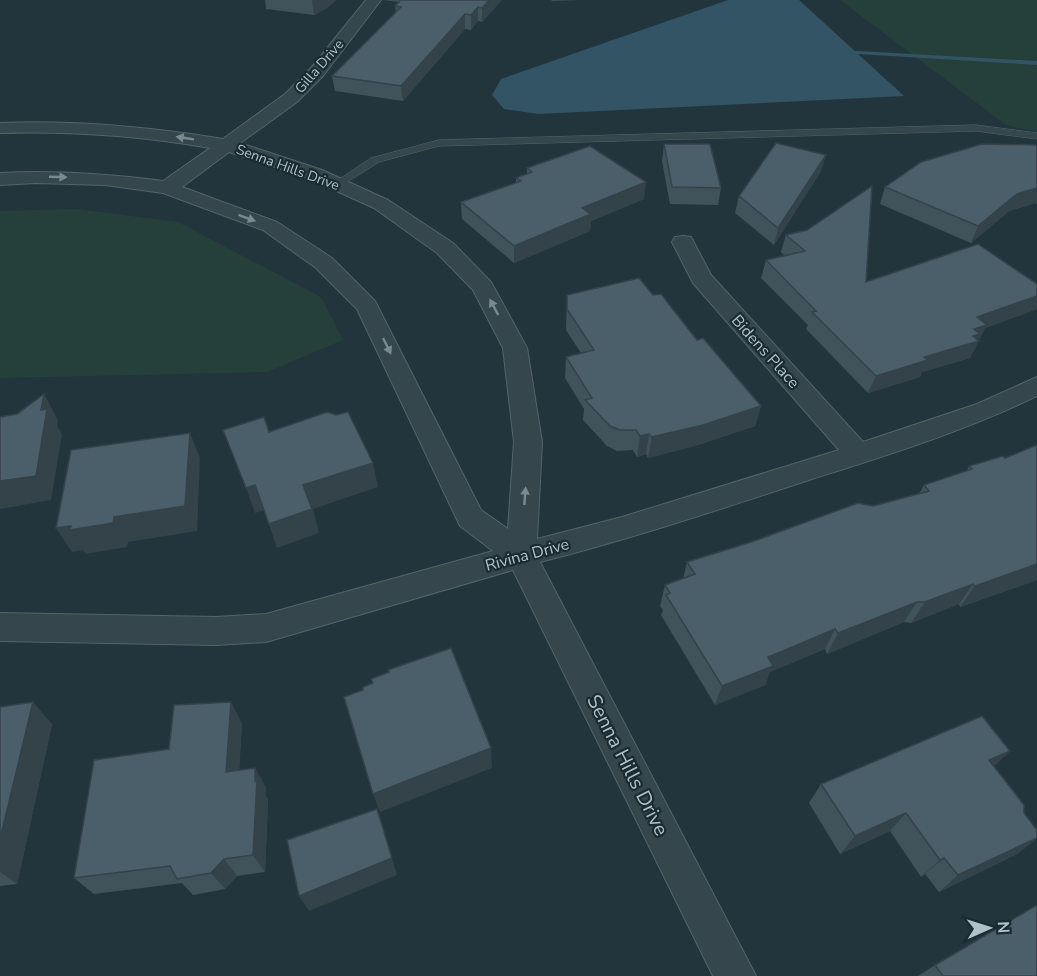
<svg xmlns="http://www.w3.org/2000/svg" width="1037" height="976" viewBox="0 0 1037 976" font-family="'Nunito Sans',sans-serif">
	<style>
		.green { fill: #25403b }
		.water { fill: #325464 }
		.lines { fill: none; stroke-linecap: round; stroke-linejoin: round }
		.stream { fill: #325464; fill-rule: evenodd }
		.service-casing { stroke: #54646b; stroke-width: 1 }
		.minor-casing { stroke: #54646b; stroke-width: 2 }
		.service { fill: #36464d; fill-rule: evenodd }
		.minor { fill: #36464d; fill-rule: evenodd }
		.wall { fill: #40525a }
		.shaded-wall { fill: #34424a }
		.building { fill: #4a5f69; stroke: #34424a; stroke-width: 1.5 }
		.oneway { fill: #7a8a91 }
		.labels { text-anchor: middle; stroke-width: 4.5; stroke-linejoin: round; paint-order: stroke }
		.far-street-label { font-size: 14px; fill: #b1c1c9; stroke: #1b2b32 }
		.street-label { font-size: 16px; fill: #b1c1c9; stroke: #1b2b32 }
		.near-street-label { font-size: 20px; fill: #b1c1c9; stroke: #1b2b32 }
	</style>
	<rect width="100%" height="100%" fill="#22353d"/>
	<g class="green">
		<polygon points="840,0 1037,0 1037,132 1006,125"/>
		<polygon points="76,209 178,222 321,297 343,340 267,372 0,378 0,211"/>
	</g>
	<polygon class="water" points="728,0 799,0 904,96 538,114 504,109 492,95 501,79"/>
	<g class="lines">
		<polygon class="stream" points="840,50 1037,61 1037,65 842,53 840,52"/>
		<defs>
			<polygon id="service" points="976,125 1037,133 1037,139 976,131 439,146 379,162 341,186 332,184 371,158 439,140"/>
			<path id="minor" d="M366,0H381L323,76L297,102L240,143L322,170L388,200L453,243L491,282L527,348L542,442L537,539L622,517L839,450L693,283L672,242L675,237L683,236L691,237L711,275L863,442L977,404L1037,377V396C963,432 884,456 806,481C718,510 630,539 540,562L756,976H713L513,570L266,642L216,645L0,641V613L216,617L266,614L493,551L460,526L357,309L316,268L263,230L163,193L105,185L36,183L0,185V173C55,170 108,174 163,181L210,148C141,136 70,131 0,133V123C75,120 149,127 223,139L285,94L311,68ZM229,152L308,178L374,208L437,253L473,290L503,348L514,442L508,529L481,510L375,301L332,258L277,222L182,187Z"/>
		</defs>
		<use href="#service" class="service-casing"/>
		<use href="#minor" class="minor-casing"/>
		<use href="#service" class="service"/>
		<use href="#minor" class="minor"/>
	</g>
	<g class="wall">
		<polygon points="265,0 336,0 327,8 314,15 266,9"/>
		<polygon points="383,0 502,0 482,22 478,21 471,30 465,29 403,101 335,91 332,76 396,13 395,6 399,2"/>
		<polygon points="551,0 581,0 552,1"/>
		<polygon points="664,144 721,188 718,205 670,204 662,161"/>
		<polygon points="1037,145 1037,204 1036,203 1009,211 971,243 880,204 885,187"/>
		<polygon points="527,168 644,199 591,221 590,231 514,263 462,219 461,202 516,183 516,178 527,174"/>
		<polygon points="821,171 774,245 735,213 739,196"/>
		<polygon points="786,235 866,282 1037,284 1037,309 985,328 970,358 922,372 920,377 868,393 806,329 808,325 761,278 766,260 785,256 781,252"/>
		<polygon points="567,295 653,295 761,406 755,426 698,445 648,458 646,454 637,457 633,450 617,451 607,446 583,420 584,409 565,378 566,357 581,353 566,330"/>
		<polygon points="1003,456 1037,580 960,607 959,604 911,623 904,622 827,654 825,649 770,672 765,685 715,705 661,615 663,610 660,606 665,585 683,579 687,562 919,494 924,485 967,471 969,466"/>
		<polygon points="0,707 52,724 17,884 0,886"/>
		<polygon points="242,723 239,770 266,787 266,796 268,800 265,872 237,876 225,889 193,895 182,883 94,894 74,878 169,749"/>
		<polygon points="1010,751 994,766 1019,853 939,892 925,874 921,877 890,831 840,854 809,803 821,784"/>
		<polygon points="935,965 1037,976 918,976"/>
	</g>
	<g class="shaded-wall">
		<polygon points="313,0 336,0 327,8 314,15 312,1"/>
		<polygon points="489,0 502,0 482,22 482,8"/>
		<polygon points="478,7 478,21 471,30 471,15"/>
		<polygon points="465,14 465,29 403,101 401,86"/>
		<polygon points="826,155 821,171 774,245 778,228"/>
		<polygon points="646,182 644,199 591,221 590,231 514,263 514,246 582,208"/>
		<polygon points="1037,188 1037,201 1036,203 1009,211 971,243 978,226 1017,194"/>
		<polygon points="1037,296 1037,309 985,328 970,358 922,372 920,377 868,393 876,376 977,317"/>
		<polygon points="44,394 58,420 57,426 62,434 51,500 0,509 0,481 41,410"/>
		<polygon points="761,406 755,426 698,445 648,458 652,437"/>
		<polygon points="190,433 200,458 197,531 128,542 127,547 86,554 83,550 72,552 56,528"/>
		<polygon points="649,434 646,454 637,457 640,436"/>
		<polygon points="373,463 378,487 313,509 319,533 277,548 269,524 303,485"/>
		<polygon points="255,485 264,510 255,513 246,488"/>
		<polygon points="1037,564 1037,580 960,607 975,586"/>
		<polygon points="973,584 959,604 911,623 925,602"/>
		<polygon points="917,602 904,622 827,654 838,633"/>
		<polygon points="835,629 825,649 770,672 765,685 715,705 722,686 768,657"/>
		<polygon points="33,702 52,724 17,884 0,872 0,839"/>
		<polygon points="231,702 242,723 238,791 226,772"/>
		<polygon points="491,748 492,768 380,812 373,794"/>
		<polygon points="1010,751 989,771 989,760"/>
		<polygon points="255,768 266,787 266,796 268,800 265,872 253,855"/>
		<polygon points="377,809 397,875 309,911 299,896"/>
		<polygon points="906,813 890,831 840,854 855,836"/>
		<polygon points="1037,838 1037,839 1019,853 939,892 958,875"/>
		<polygon points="944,858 925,874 921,877 940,860"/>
		<polygon points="224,859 237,876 225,889 211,873"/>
	</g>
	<g class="building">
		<polygon points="401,0 489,0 482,8 478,7 471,15 465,14 401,86 332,76 401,7 395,6"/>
		<polygon points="776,143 826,155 778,228 739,196"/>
		<polygon points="664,144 710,144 721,188 672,187"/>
		<polygon points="982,144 1037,145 1037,188 1017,194 978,226 885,187 921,162"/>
		<polygon points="590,146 646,182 582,208 591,214 514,246 461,202 521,181 516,178 532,172 527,168"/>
		<polygon points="872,186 866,282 978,244 1037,284 1037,296 977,317 987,325 974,329 980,334 973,336 979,341 924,357 928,360 876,376 812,312 816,311 766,260 805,251 786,235 807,230"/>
		<polygon points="639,278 653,295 661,294 697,340 703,338 761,406 703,425 652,437 649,434 640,436 636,430 620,430 610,426 585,400 592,398 566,357 594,350 567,309 567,295"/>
		<polygon points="44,394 41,410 47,409 36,476 0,481 0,417 17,414"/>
		<polygon points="327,412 336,415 348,412 373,463 303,485 312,509 269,524 255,485 246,488 223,430 264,417 269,432"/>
		<polygon points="190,433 185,506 114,517 113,523 70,530 71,526 56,528 71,450"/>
		<polygon points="1037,445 1037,564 975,586 973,584 925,602 917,602 838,633 835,629 768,657 773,666 722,686 666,595 670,593 665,585 695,574 687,562 754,541 858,503 873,506 929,491 924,485 972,469 969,466 1003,456 1005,458"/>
		<polygon points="451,648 491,748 373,794 344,697 363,690 363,687 373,683 371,679 389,672 388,670"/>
		<polygon points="33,702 0,839 0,707"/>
		<polygon points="231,702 226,772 255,768 255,781 257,781 253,855 224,859 211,873 177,879 170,866 74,878 94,760 169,749 174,705"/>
		<polygon points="982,716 1010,751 989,760 1024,805 1024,813 1037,830 1037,838 958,875 944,858 940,860 906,813 855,836 821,784"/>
		<polygon points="377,809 392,858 299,896 287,840"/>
		<polygon points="1037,905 1037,976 943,976 935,965"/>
	</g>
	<defs><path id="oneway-solid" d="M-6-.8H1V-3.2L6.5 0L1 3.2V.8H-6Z" transform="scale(1.5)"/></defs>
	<g class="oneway">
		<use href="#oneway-solid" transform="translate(185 138) rotate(-171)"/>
		<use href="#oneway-solid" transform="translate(58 177) rotate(2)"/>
		<use href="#oneway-solid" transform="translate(247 218) rotate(20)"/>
		<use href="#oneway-solid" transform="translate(494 307) rotate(-118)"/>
		<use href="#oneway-solid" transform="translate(387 346) rotate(64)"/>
		<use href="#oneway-solid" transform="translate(525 496) rotate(-86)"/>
	</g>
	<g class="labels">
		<g class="far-street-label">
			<text transform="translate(319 66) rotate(-49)" y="5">Gilla Drive</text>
			<text transform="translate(288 167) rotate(20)" y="5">Senna Hills Drive</text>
		</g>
		<g class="street-label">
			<text transform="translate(766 351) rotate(48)" y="6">Bidens Place</text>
			<text transform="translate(527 554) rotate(-15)" y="6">Rivina Drive</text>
		</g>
		<g class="near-street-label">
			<text transform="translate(628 765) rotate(63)" y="7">Senna Hills Drive</text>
		</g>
	</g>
	<g transform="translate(989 928) rotate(87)" stroke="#1b2b32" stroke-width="4.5" paint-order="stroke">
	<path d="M0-4.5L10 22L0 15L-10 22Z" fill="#b1c1c9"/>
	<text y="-9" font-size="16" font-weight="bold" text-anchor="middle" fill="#b1c1c9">N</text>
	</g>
</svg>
